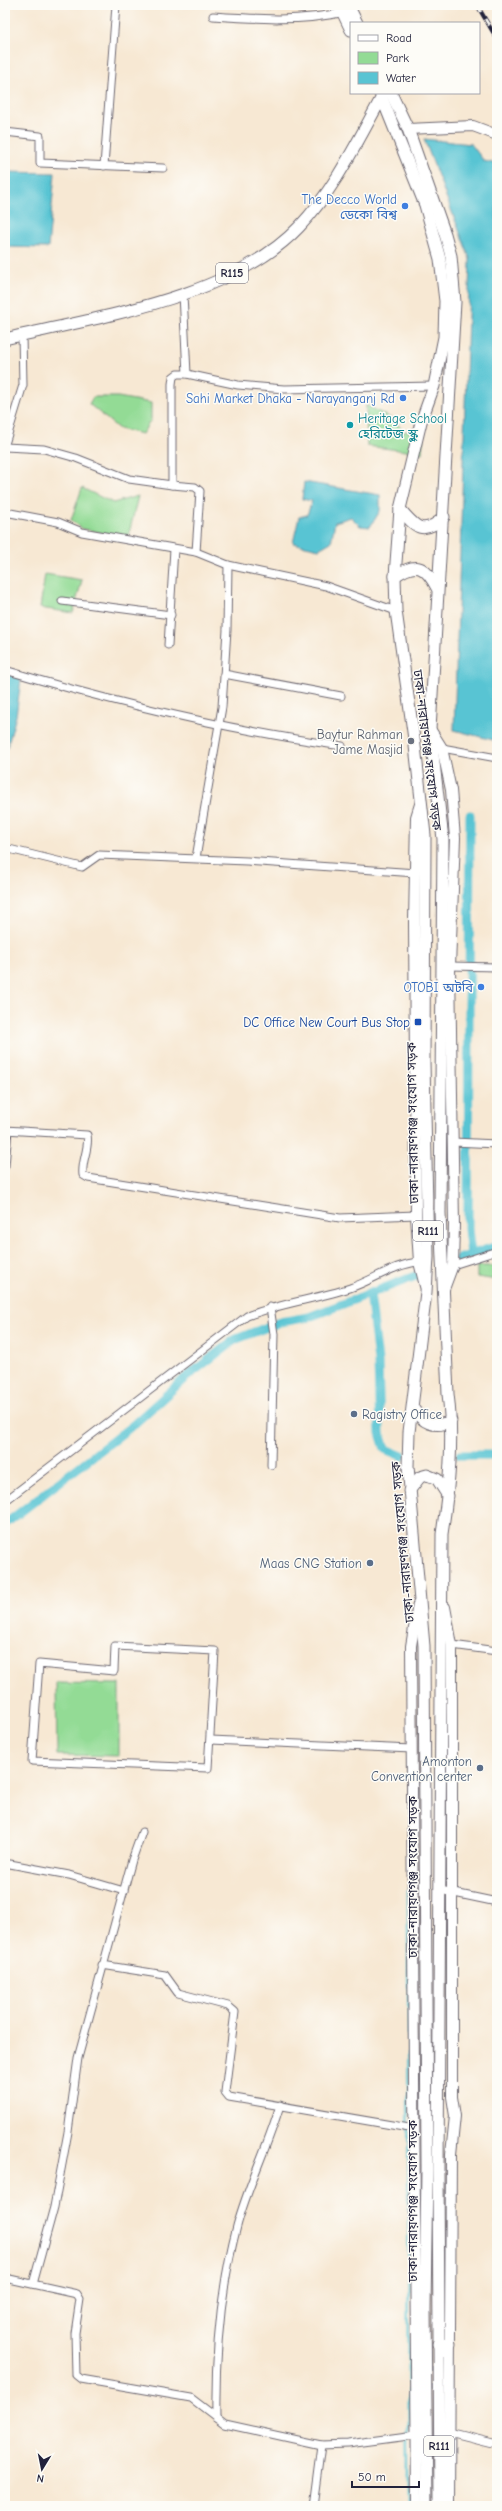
<svg xmlns="http://www.w3.org/2000/svg" width="502" height="2511" viewBox="0 0 502 2511" font-family="'Comic Neue','Noto Sans Bengali',sans-serif">
	<style>
		.green { fill: #93db95; stroke: #5a7e68 }
		.water { fill: #59c4d3; stroke: #3e7387 }
		.lines { fill: none; stroke-linecap: round; stroke-linejoin: round }
		.stream { stroke: #59c4d3; stroke-width: 2.5 }
		.canal { stroke: #59c4d3; stroke-width: 9 }
		.street-casing { stroke: #6d6770; stroke-width: 9 }
		.secondary-casing { stroke: #6d6770; stroke-width: 12 }
		.primary-casing { stroke: #6d6770; stroke-width: 13 }
		.street { stroke: #fff; stroke-width: 7 }
		.secondary { stroke: #fff; stroke-width: 10 }
		.primary { stroke: #fff; stroke-width: 11 }
		.rail-casing { stroke: #22223b; stroke-width: 4 }
		.rail { stroke: #fdfcf7; stroke-width: 2.5; stroke-dasharray: 8; stroke-linecap: butt }
		.shop-dot { fill: #3f7fe0; stroke: #fdfcf7; stroke-width: 1.5 }
		.culture-dot { fill: #0f9aa8; stroke: #fdfcf7; stroke-width: 1.5 }
		.worship-dot { fill: #6b7280; stroke: #fdfcf7; stroke-width: 1.5 }
		.transit-dot { fill: #1a4fb4; stroke: #fdfcf7; stroke-width: 1.5 }
		.service-dot { fill: #5c6f8a; stroke: #fdfcf7; stroke-width: 1.5 }
		.labels { text-anchor: middle; stroke-width: 3; stroke-linejoin: round; paint-order: stroke }
		.shield { fill: #fdfcf7; stroke: #646373; stroke-width: 1 }
		.shield-label { font-size: 12px; font-weight: bold; fill: #22223b }
		.shop-label { font-size: 13px; fill: #366cbe; stroke: #fdfcf7; text-anchor: end }
		.culture-label { font-size: 13px; fill: #0d838f; stroke: #fdfcf7; text-anchor: start }
		.worship-label { font-size: 13px; fill: #5b616d; stroke: #fdfcf7; text-anchor: end }
		.street-label { font-size: 13px; fill: #22223b; stroke: #fdfcf7 }
		.transit-label { font-size: 13px; fill: #164399; stroke: #fdfcf7; text-anchor: end }
		.service-label { font-size: 13px; fill: #4e5e75; stroke: #fdfcf7; text-anchor: end }
	</style>
	<rect width="100%" height="100%" fill="#fdfcf7"/>
	<filter id="ink" filterUnits="userSpaceOnUse"><feTurbulence type="fractalNoise" baseFrequency=".025" numOctaves="2"/><feDisplacementMap in="SourceGraphic" scale="8" xChannelSelector="R" yChannelSelector="G"/><feConvolveMatrix kernelMatrix="1 2 1 2 8 2 1 2 1" color-interpolation-filters="sRGB"/></filter>
	<filter id="wash" filterUnits="userSpaceOnUse"><feTurbulence type="fractalNoise" baseFrequency=".012" numOctaves="4" result="noise"/><feDisplacementMap in="SourceGraphic" scale="16" xChannelSelector="R" yChannelSelector="G"/><feGaussianBlur stdDeviation="0.9" result="paint"/><feColorMatrix in="noise" values="0 0 0 0 0 0 0 0 0 0 0 0 0 0 0 0 0 1.4 0 .05"/><feComposite in="paint" operator="in"/></filter>
	<g filter="url(#wash)">
		<rect width="100%" height="100%" fill="#f7e8d3"/>
		<g class="green">
			<polygon points="93,397 118,397 151,403 151,420 142,434 119,429 89,404"/>
			<polygon points="366,405 394,420 403,431 424,432 422,453 367,446"/>
			<polygon points="82,488 113,503 138,496 128,538 83,529 71,520"/>
			<polygon points="45,574 82,580 73,613 40,608"/>
			<polygon points="477,1266 497,1266 497,1280 477,1277"/>
			<polygon points="56,1683 119,1684 119,1756 57,1755"/>
		</g>
		<g class="water">
			<polygon points="424,139 471,144 484,161 497,164 497,741 454,730 470,259"/>
			<polygon points="5,172 55,173 48,248 5,247"/>
			<polygon points="304,482 380,495 380,511 370,527 360,526 351,517 335,522 331,542 319,549 293,543 299,517 307,515 312,501 302,499"/>
			<polygon points="5,673 21,679 16,716 5,755"/>
		</g>
		<g class="lines">
			<polyline class="stream" points="408,1890 409,2506"/>
			<g class="canal">
				<polyline points="470,815 468,1229 471,1254"/>
				<polyline points="458,1259 497,1246"/>
				<polyline points="370,1293 378,1361 380,1433 385,1449 402,1456"/>
				<polyline points="460,1455 497,1455"/>
				<polyline points="5,1524 133,1425 184,1379 234,1340 280,1322 309,1317 418,1275"/>
			</g>
		</g>
	</g>
	<g filter="url(#ink)">
		<g class="lines">
			<defs>
				<g id="street">
					<path d="M213,16C257,19 301,22 345,12"/>
					<polyline points="5,132 40,136 40,163 163,168"/>
					<polyline points="104,166 116,5"/>
					<polyline points="183,294 187,374"/>
					<polyline points="5,444 23,385 22,335"/>
					<polyline points="5,447 44,449 76,458 129,479 172,485 172,384 173,377 177,374 187,374 238,385 284,389 434,386"/>
					<polyline points="172,485 195,487 200,491 196,552"/>
					<polyline points="5,512 58,522 82,532 196,552 228,565 326,586 396,611"/>
					<polyline points="62,601 171,615"/>
					<polyline points="168,645 174,549"/>
					<path d="M5,670C116,703 227,730 342,746"/>
					<polyline points="224,674 341,696"/>
					<polyline points="442,748 497,758"/>
					<polyline points="5,848 82,867 99,855 247,861 416,873"/>
					<polyline points="196,858 222,707 227,630 228,565"/>
					<polyline points="450,966 497,967"/>
					<path d="M5,1130L87,1135C90,1148 81,1161 83,1175L88,1178L340,1218L416,1215"/>
					<polyline points="453,1142 497,1144"/>
					<polyline points="5,1166 8,1131"/>
					<polyline points="453,1265 497,1251"/>
					<polyline points="270,1307 274,1334 271,1465"/>
					<path d="M5,1501L247,1316C281,1303 316,1299 350,1288C374,1280 394,1264 419,1262"/>
					<polyline points="452,1645 497,1651"/>
					<polygon points="115,1646 215,1651 208,1768 32,1761 39,1664 114,1671"/>
					<polyline points="211,1740 412,1749"/>
					<polyline points="10,1864 69,1875 124,1891"/>
					<polyline points="440,1890 497,1902"/>
					<polyline points="102,1965 165,1975 178,1993 228,2006 235,2012 225,2092 229,2097 415,2129"/>
					<polyline points="5,2278 77,2294 80,2299 75,2333 76,2375 81,2379 191,2398 225,2424 321,2445 348,2444 416,2435"/>
					<polyline points="33,2284 54,2207 68,2132 78,2058 132,1860 142,1832"/>
					<path d="M216,2417C215,2353 221,2287 237,2226C248,2185 268,2146 280,2105"/>
					<polyline points="449,2432 497,2444"/>
					<polyline points="313,2506 321,2445"/>
				</g>
				<g id="secondary">
					<polyline points="408,129 473,126 497,135"/>
					<polyline points="430,729 442,748 451,790 455,838 450,966 454,1225 453,1265 444,1289"/>
					<polyline points="421,801 416,817 414,922 416,1215 419,1262 425,1286"/>
					<polyline points="445,1607 452,1645 452,2097 455,2116 451,2154 449,2506"/>
					<polyline points="417,2506 411,1646 418,1604"/>
				</g>
				<g id="primary">
					<polyline points="339,5 351,30"/>
					<polyline points="348,5 357,23"/>
					<polyline points="380,93 425,205 440,259 445,301 444,337 434,386 421,422 400,509 395,576 396,611 415,746 425,835 424,1062 428,1257 426,1292 409,1432 408,1466 424,1646 427,2168 425,2309 427,2506"/>
					<path d="M391,93L408,129L445,234L451,256L455,302L430,729L443,839L440,1213L448,1394C454,1441 449,1487 442,1534L438,2169L440,2506"/>
					<path d="M5,339C97,317 232,298 299,227C335,189 357,142 382,97"/>
					<path d="M400,509C416,528 423,536 444,517"/>
					<path d="M395,576C417,561 425,566 437,588"/>
					<path d="M413,1408C422,1423 435,1429 451,1421"/>
					<polyline points="409,1491 420,1477 427,1475 437,1479 448,1496"/>
					<polyline points="438,2344 450,2344"/>
				</g>
			</defs>
			<use href="#street" class="street-casing"/>
			<use href="#secondary" class="secondary-casing"/>
			<use href="#primary" class="primary-casing"/>
			<use href="#street" class="street"/>
			<use href="#secondary" class="secondary"/>
			<use href="#primary" class="primary"/>
			<defs>
				<polyline id="rail" points="477,5 497,39"/>
			</defs>
			<use href="#rail" class="rail-casing"/>
			<use href="#rail" class="rail"/>
		</g>
	</g>
	<g class="shop-dot">
		<circle cx="405" cy="206" r="4"/>
		<circle cx="403" cy="398" r="4"/>
		<circle cx="481" cy="987" r="4"/>
	</g>
	<circle class="culture-dot" cx="350" cy="425" r="4"/>
	<circle class="worship-dot" cx="411" cy="741" r="4"/>
	<rect class="transit-dot" x="414" y="1018" width="8" height="8" rx="2"/>
	<g class="service-dot">
		<circle cx="354" cy="1414" r="4"/>
		<circle cx="370" cy="1563" r="4"/>
		<circle cx="480" cy="1768" r="4"/>
	</g>
	<g class="labels">
		<g class="shield">
			<rect x="216" y="263" width="32" height="20" rx="3"/>
			<rect x="413" y="1221" width="30" height="20" rx="3"/>
			<rect x="424" y="2436" width="30" height="20" rx="3"/>
		</g>
		<g class="shield-label">
			<text x="232" y="277">R115</text>
			<text x="428" y="1235">R111</text>
			<text x="439" y="2450">R111</text>
		</g>
		<g class="shop-label">
			<text x="397" y="204">The Decco World<tspan x="397" dy="15">ডেকো বিশ্ব</tspan></text>
			<text x="395" y="403">Sahi Market Dhaka - Narayanganj Rd</text>
			<text x="473" y="992">OTOBI অটবি</text>
		</g>
		<g class="culture-label">
			<text x="358" y="423">Heritage School<tspan x="358" dy="15">হেরিটেজ স্কুল</tspan></text>
		</g>
		<g class="worship-label">
			<text x="403" y="739">Baytur Rahman<tspan x="403" dy="15">Jame Masjid</tspan></text>
		</g>
		<g class="street-label">
			<text transform="translate(428 750) rotate(83)" y="5">ঢাকা-নারায়ণগঞ্জ সংযোগ সড়ক</text>
			<text transform="translate(412 1123) rotate(-91)" y="5">ঢাকা-নারায়ণগঞ্জ সংযোগ সড়ক</text>
			<text transform="translate(402 1542) rotate(-95)" y="5">ঢাকা-নারায়ণগঞ্জ সংযোগ সড়ক</text>
			<text transform="translate(412 1877) rotate(-90)" y="5">ঢাকা-নারায়ণগঞ্জ সংযোগ সড়ক</text>
			<text transform="translate(412 2201) rotate(-90)" y="5">ঢাকা-নারায়ণগঞ্জ সংযোগ সড়ক</text>
		</g>
		<g class="transit-label">
			<text x="410" y="1027">DC Office New Court Bus Stop</text>
		</g>
		<g class="service-label">
			<text x="362" y="1419" text-anchor="start">Ragistry Office</text>
			<text x="362" y="1568">Maas CNG Station</text>
			<text x="472" y="1766">Amonton<tspan x="472" dy="15">Convention center</tspan></text>
		</g>
	</g>
	<rect width="502" height="2511" fill="none" stroke="#fdfcf7" stroke-width="20"/>
	<rect x="350" y="22" width="130" height="72" fill="#fdfcf7" stroke="#a5a5ac"/>
	<rect x="358" y="35" width="20" height="6" fill="#ffffff" stroke="#a5a5ac"/>
	<text x="386" y="42" font-size="12" fill="#22223b">Road</text>
	<rect x="358" y="52" width="20" height="12" fill="#93db95" stroke="#a5a5ac"/>
	<text x="386" y="62" font-size="12" fill="#22223b">Park</text>
	<rect x="358" y="72" width="20" height="12" fill="#59c4d3" stroke="#a5a5ac"/>
	<text x="386" y="82" font-size="12" fill="#22223b">Water</text>
	<g transform="translate(42 2469) rotate(190)" stroke="#fdfcf7" stroke-width="3" paint-order="stroke">
	<path d="M0-3L7 15L0 10L-7 15Z" fill="#22223b"/>
	<text y="-6" font-size="11" font-weight="bold" text-anchor="middle" fill="#22223b">N</text>
	</g>
	<path d="M352 2481v6h67v-6" fill="none" stroke="#22223b" stroke-width="2"/>
	<text x="358" y="2481" font-size="12" fill="#22223b" stroke="#fdfcf7" stroke-width="3" paint-order="stroke">50 m</text>
</svg>
